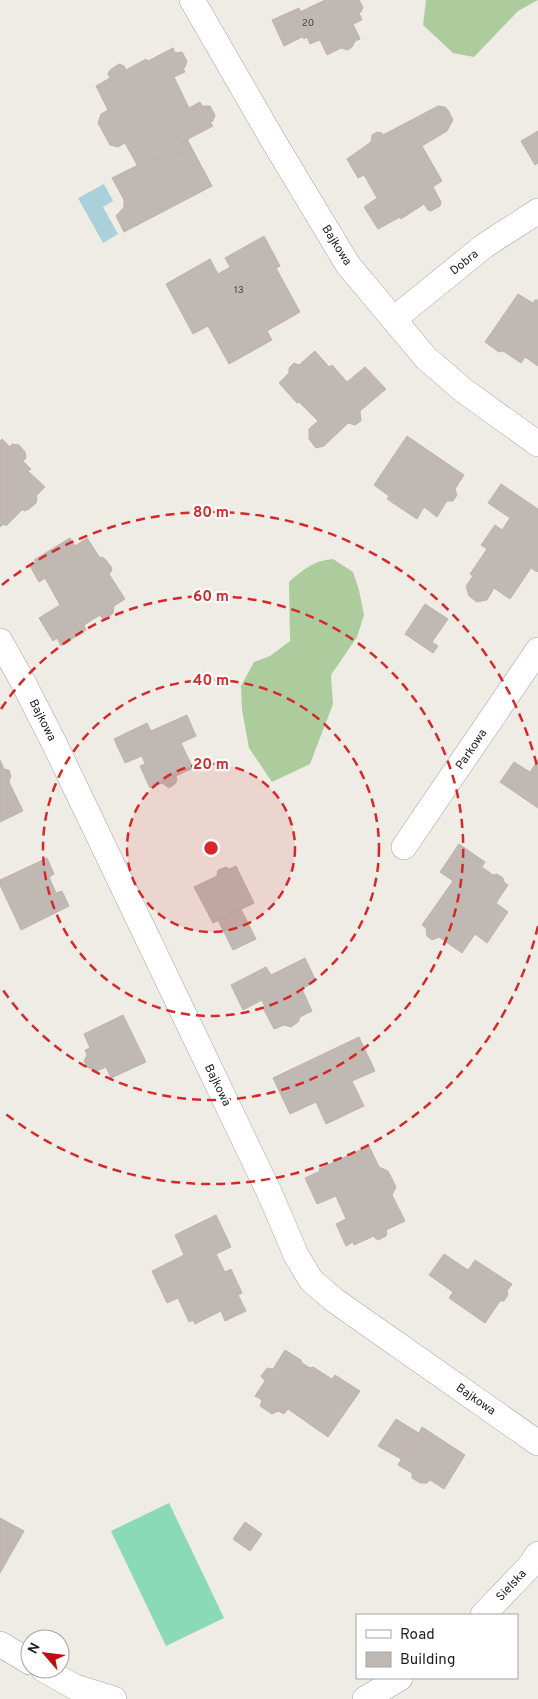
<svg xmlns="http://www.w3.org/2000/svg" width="538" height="1699" viewBox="0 0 538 1699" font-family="Overpass,sans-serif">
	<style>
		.forest { fill: #adcc9e }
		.pitch { fill: #8ad9b8 }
		.water { fill: #aad0da }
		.building { fill: #c0b8b3; stroke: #c0b3aa }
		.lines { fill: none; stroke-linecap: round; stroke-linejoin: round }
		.minor-casing { stroke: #a3a3a3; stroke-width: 26 }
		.minor { stroke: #fff; stroke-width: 25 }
		.ring { fill: none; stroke: #d62828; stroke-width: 2.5; stroke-dasharray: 9 6 }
		.labels { text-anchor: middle; stroke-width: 4.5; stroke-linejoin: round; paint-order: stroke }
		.number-label { font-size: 10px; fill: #474544 }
		.street-label { font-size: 12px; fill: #1f1f1f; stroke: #fff }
		.centre { fill: #d62828; stroke: #fff; stroke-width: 2.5 }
		.ring-label { font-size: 15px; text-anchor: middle; font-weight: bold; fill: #d62828; stroke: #fff; stroke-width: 4.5; stroke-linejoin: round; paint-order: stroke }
	</style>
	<rect width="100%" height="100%" fill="#efece6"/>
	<g class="forest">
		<polygon points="426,0 538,0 518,11 474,57 453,53 423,25"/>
		<path d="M333,559L353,572L359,590L364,615L357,637L331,675L333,704L310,764L272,782L249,748L242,710L241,686L254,662L270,656L290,641L289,582C304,569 313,561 333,559Z"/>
	</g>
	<polygon class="pitch" points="169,1503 224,1618 166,1646 111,1531"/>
	<polygon class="water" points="104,184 113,201 103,207 118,234 103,243 78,198"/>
	<g class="building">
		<polygon points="325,0 359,0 363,7 361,12 359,13 362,20 353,24 360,39 355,41 352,47 348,50 341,48 327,55 320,40 310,44 307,37 304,39 303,37 310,33 300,12"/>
		<polygon points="299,8 310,33 284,46 272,20"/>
		<polygon points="173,48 175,53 182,52 187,61 185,67 183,68 185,72 174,77 189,108 200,102 202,106 210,106 215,115 213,121 210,122 213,126 188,139 188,141 177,147 179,152 166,159 163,155 151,161 150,159 137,165 125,143 118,147 110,145 98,123 101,114 108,110 96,86 110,78 108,74 110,70 119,64 124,66 126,70 146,59 148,61"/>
		<polygon points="438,106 445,107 448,110 453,120 447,131 422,146 442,181 433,187 441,202 440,206 431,211 428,210 424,204 401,219 400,217 378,229 364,207 377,198 364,175 358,178 347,159 371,142 372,135 377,132 382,133 383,135"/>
		<polygon points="538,131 538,163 535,165 521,141"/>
		<polygon points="188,141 212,186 124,232 116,216 124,207 124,200 112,178 150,159 151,161 163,155 166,159 179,152 177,147"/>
		<polygon points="264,236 280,266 276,268 300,312 267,331 272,340 229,364 208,326 193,334 166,284 210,259 218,274 230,267 225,258"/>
		<polygon points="518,294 533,303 536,299 538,301 538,366 525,357 521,363 503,351 499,352 485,342"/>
		<polygon points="315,351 329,367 332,365 347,382 365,367 386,389 360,411 361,421 355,425 348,423 324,446 316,448 309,439 309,429 318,421 299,402 297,403 279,383 289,373 289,368 294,363 299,365"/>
		<polygon points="407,436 464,475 455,489 457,495 453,501 447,501 437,517 424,507 417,519 387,499 389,496 374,485"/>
		<polygon points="2,439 10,447 12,444 19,445 25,452 26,458 23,461 31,469 28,471 45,487 36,496 37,498 36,503 29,509 24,511 23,509 6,526 4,524 0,527 0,441"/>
		<polygon points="501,484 538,509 538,571 537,572 531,568 510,599 494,588 487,600 477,602 469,596 466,586 473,576 470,574 487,549 481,545 495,525 502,530 510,518 488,503"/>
		<polygon points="70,538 75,546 87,538 100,558 102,557 106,560 112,568 111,572 109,574 125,599 114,606 113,613 106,619 102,618 100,615 84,625 86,630 61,646 57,638 53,641 39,618 60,605 45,578 39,582 30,566 36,562 34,560"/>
		<polygon points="425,604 448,619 432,642 438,646 433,653 405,634"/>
		<polygon points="187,715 196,736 181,743 193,768 176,776 177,780 175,784 169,788 162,783 150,788 140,766 145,764 142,756 125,763 114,739 147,723 151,731"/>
		<polygon points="0,760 4,769 9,770 11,776 9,782 23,811 0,822"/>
		<polygon points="538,760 538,808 500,782 514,762 530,772"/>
		<polygon points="459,844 485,862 482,867 493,875 497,874 503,878 504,882 508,885 496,903 508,912 487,943 475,934 462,953 439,937 432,940 427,936 426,930 427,929 422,925 453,881 440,872"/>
		<polygon points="47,858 54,874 49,877 56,893 62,891 69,906 21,930 0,885 0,880"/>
		<polygon points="236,866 254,903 213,923 194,887 217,876 218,870 226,867 229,869"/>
		<polygon points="241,909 256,939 233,950 218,920"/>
		<polygon points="305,958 316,981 302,989 312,1011 300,1017 298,1022 291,1027 284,1025 274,1029 263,1008 265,1007 262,1000 243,1010 231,985 266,967 271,975"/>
		<polygon points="123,1015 146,1062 111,1078 106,1067 97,1071 87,1067 84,1061 87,1055 85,1050 90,1048 84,1034"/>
		<polygon points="359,1037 375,1071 352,1081 364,1106 326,1124 316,1102 290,1114 273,1078"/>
		<polygon points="369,1146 379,1167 388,1171 396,1187 392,1195 405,1221 386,1230 387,1233 386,1236 378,1240 375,1238 374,1236 354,1245 353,1242 346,1246 336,1224 346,1219 336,1196 317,1204 305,1178 320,1171 319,1169"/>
		<polygon points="216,1215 231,1247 216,1254 225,1272 231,1269 242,1293 238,1295 246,1311 225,1321 221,1311 195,1324 193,1320 189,1322 178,1298 167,1303 152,1271 184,1255 175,1235"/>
		<polygon points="444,1254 468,1270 453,1292 429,1275"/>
		<polygon points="475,1260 512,1284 507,1291 508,1295 504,1301 500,1301 485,1323 449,1298"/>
		<polygon points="285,1350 301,1360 302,1363 310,1368 313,1367 332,1379 335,1375 360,1391 328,1437 288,1409 284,1414 278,1411 272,1414 260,1406 262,1400 255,1396 265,1381 261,1376 267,1368 273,1369"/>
		<polygon points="396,1419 417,1432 401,1459 378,1446"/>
		<polygon points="422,1427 465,1455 444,1489 430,1480 427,1483 420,1483 412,1478 412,1473 398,1465 417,1432 419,1433"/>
		<polygon points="0,1518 24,1531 0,1573"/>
		<polygon points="245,1522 262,1534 250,1551 233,1539"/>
	</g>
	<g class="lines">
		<defs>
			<g id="minor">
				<polyline points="192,0 274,142 348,265 426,358 463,390 538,444"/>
				<polyline points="394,319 484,246 538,211"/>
				<polyline points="0,641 23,682 56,747 270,1194 296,1255 311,1280 334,1300 538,1443"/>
				<polyline points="404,847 538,650"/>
				<polyline points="483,1615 528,1568 538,1554"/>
				<polyline points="0,1644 30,1662"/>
				<polyline points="43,1669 75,1687 114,1699"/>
				<polyline points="365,1699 400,1678"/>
			</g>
		</defs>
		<use href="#minor" class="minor-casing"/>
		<use href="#minor" class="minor"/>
	</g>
	<circle cx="211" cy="848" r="84" fill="#d62828" fill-opacity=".12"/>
	<g class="ring">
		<circle cx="211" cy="848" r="84"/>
		<circle cx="211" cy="848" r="168"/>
		<path d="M1 709A252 252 0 1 1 1 987"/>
		<path d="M538 926A336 336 0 0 1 2 1111M2 585A336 336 0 0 1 538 770"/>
	</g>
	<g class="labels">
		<g class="number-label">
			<text x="308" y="26">20</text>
			<text x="239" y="293">13</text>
		</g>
		<g class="street-label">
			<text transform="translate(337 245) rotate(58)" y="4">Bajkowa</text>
			<text transform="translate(464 262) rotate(-39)" y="4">Dobra</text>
			<text transform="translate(43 720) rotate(63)" y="4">Bajkowa</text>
			<text transform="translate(471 749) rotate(-56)" y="4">Parkowa</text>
			<text transform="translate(218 1085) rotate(64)" y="4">Bajkowa</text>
			<text transform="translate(476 1399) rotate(35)" y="4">Bajkowa</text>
			<text transform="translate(511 1585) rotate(-47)" y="4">Sielska</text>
		</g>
	</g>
	<circle cx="211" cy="848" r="8" class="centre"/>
	<g class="ring-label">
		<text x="211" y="517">80 m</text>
		<text x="211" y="601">60 m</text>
		<text x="211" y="685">40 m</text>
		<text x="211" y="769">20 m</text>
	</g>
	<rect x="356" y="1614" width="162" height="65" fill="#ffffff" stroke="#a5a5a5"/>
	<rect x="366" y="1630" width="25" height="8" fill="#ffffff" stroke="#a5a5a5"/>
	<text x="400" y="1639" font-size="15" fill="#1f1f1f">Road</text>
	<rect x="366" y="1652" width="25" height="15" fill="#c0b8b3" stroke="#a5a5a5"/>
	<text x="400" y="1664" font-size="15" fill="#1f1f1f">Building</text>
	<g transform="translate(45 1654) rotate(298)"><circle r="24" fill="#ffffff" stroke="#a5a5a5"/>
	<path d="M0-4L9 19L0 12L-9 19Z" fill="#c10d12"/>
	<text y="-8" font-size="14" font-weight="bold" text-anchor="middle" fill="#1f1f1f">N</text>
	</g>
</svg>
